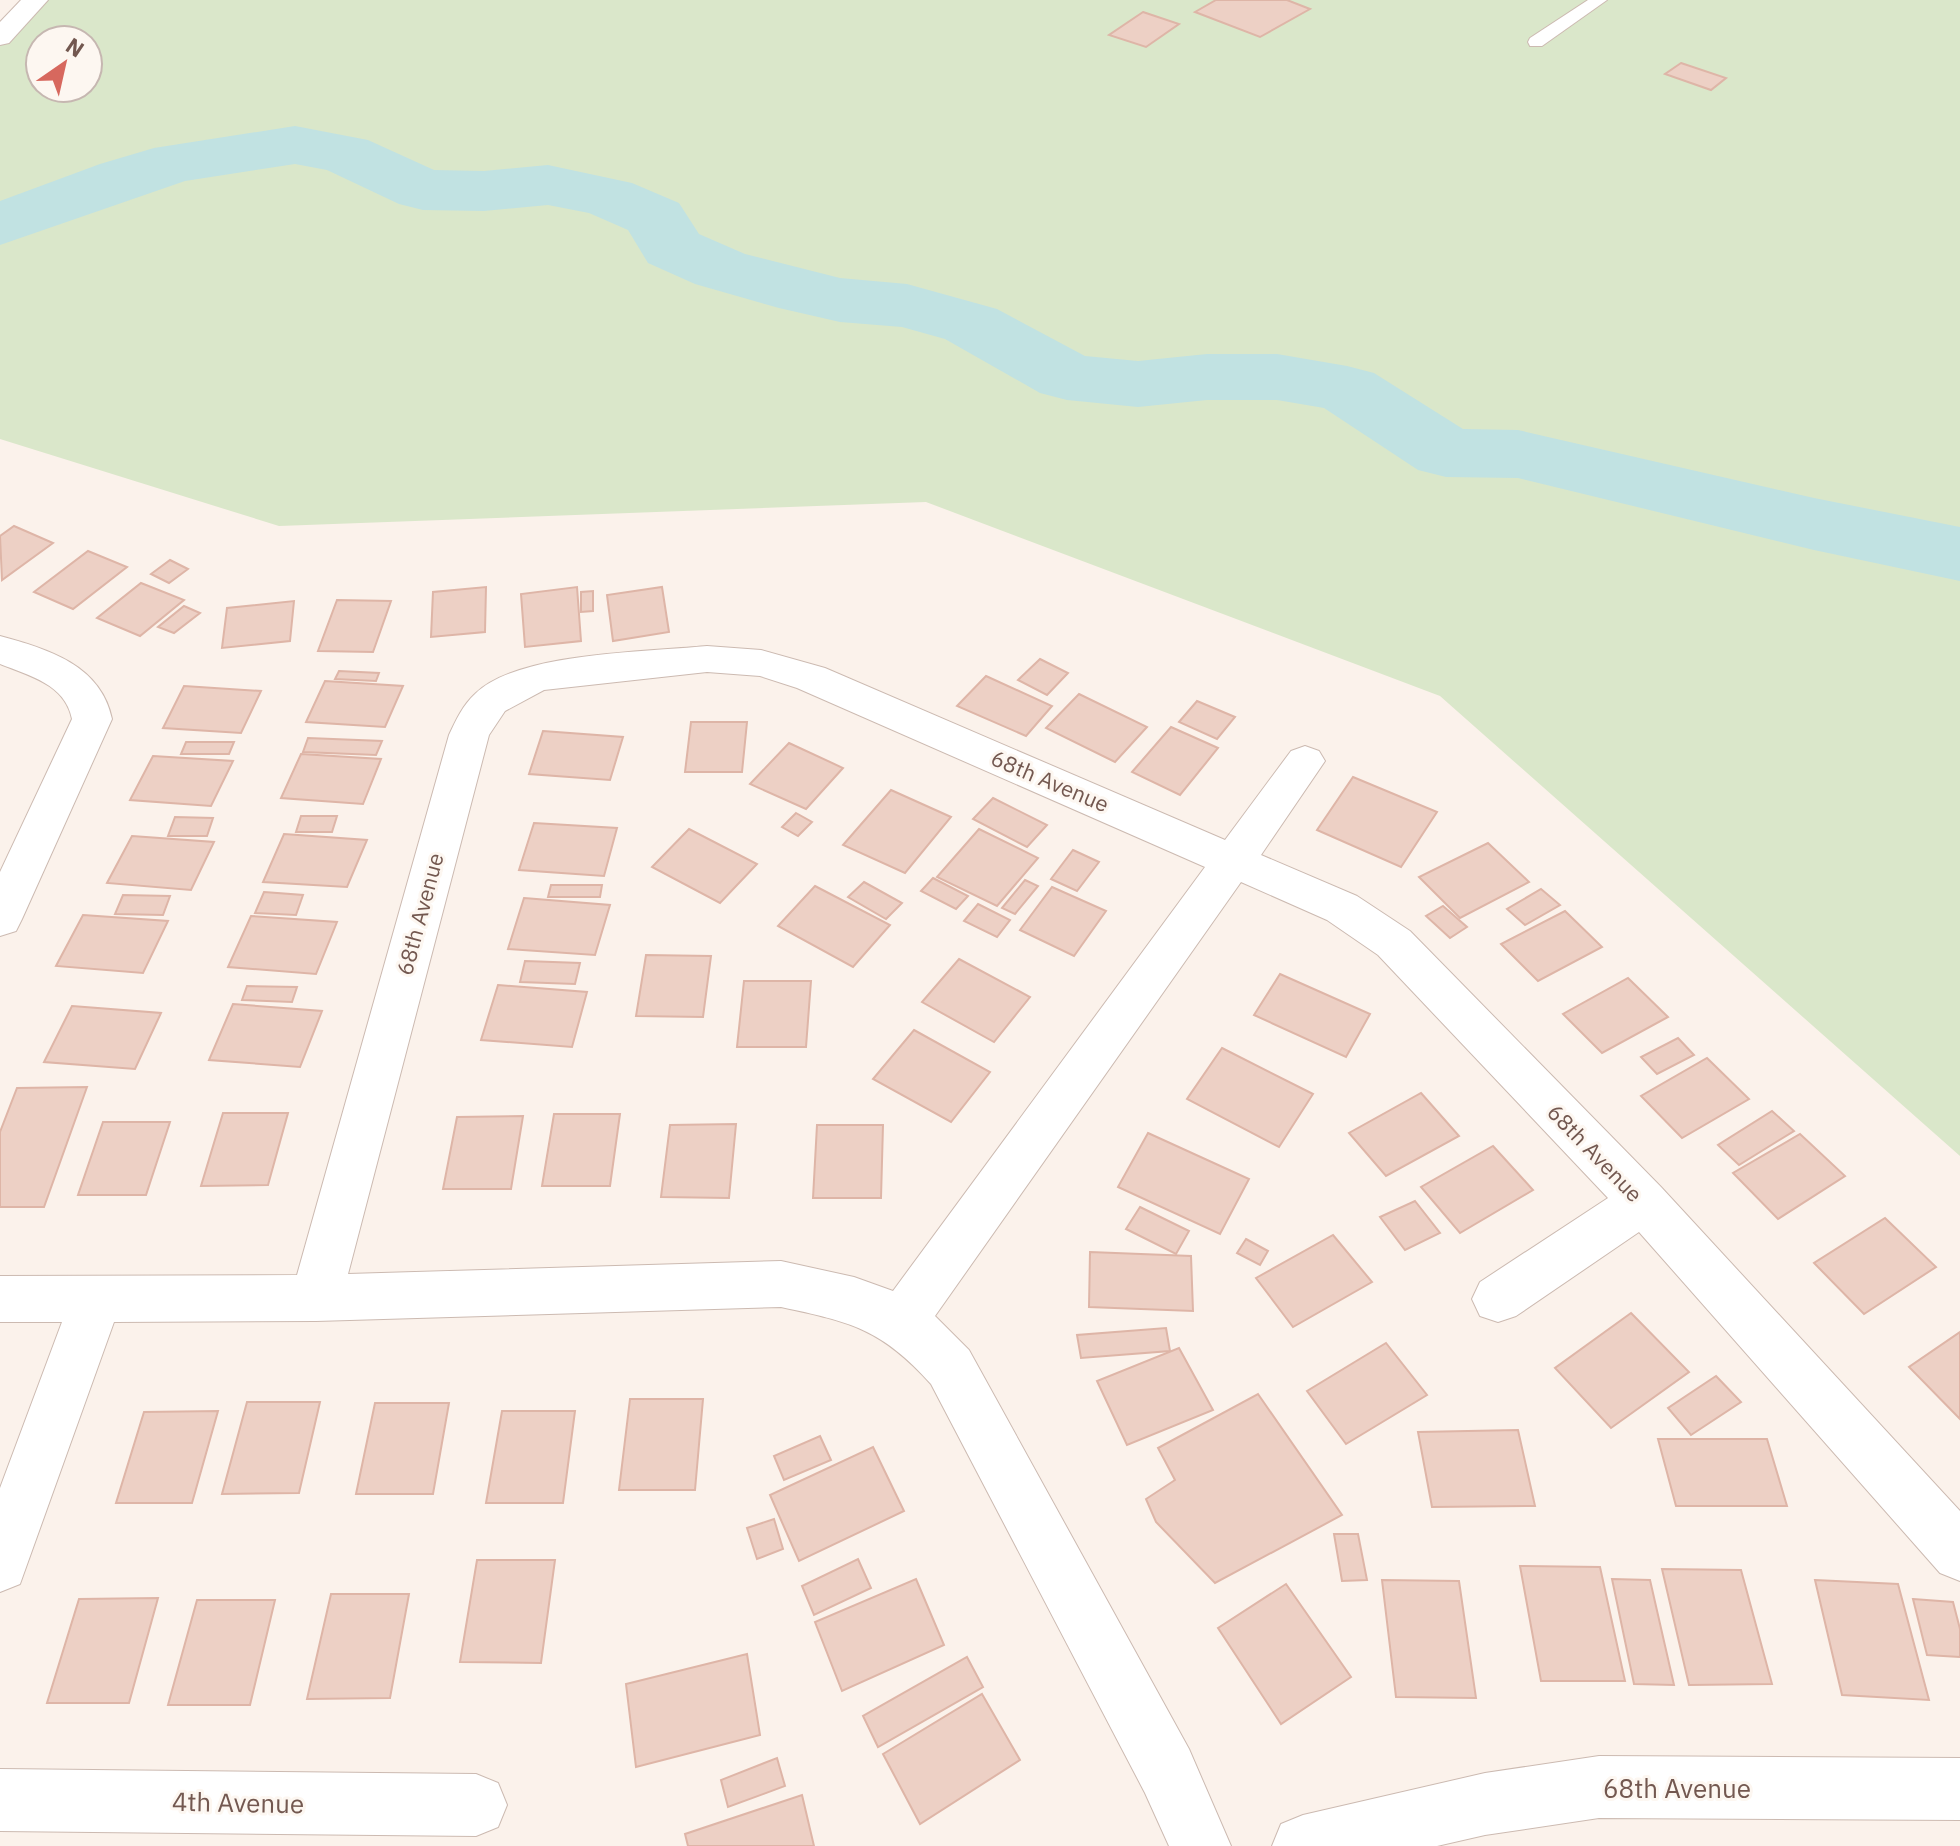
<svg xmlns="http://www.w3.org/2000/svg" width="1960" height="1846" viewBox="0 0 1960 1846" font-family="'IBM Plex Sans',sans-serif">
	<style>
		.green { fill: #dae7ca; fill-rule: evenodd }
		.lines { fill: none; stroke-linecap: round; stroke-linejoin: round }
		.river { fill: #c1e2e2; fill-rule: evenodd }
		.building { fill: #edd0c5; stroke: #deb5a7; stroke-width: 2 }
		.lane-casing { stroke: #ccbab1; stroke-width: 2 }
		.street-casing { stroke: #ccbab1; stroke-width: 2 }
		.lane { fill: #fff; fill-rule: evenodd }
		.street { fill: #fff; fill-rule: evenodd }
		.labels { text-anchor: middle; stroke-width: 6; stroke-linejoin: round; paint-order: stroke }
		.street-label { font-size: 22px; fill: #735850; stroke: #fdf7f1 }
		.near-street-label { font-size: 26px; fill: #735850; stroke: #fdf7f1 }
	</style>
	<rect width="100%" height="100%" fill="#fbf2eb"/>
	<path class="green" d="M43,0H1960V1156L1440,696L926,502L279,526L0,439V46ZM40,40H88V88H40Z"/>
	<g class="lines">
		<polygon class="river" points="295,126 368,140 434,170 484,171 548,165 632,183 679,203 699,234 745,254 840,278 907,284 997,309 1085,356 1138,361 1207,354 1277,354 1347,366 1374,373 1463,429 1518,430 1814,498 1960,527 1960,581 1814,550 1518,478 1446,477 1418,470 1324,408 1277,400 1207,400 1138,407 1067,400 1040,393 945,339 902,327 840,322 779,308 695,284 648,263 628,230 589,213 548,205 484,211 423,210 399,204 327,170 295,164 185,181 0,245 0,201 100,164 154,148"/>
	</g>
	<g class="building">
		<polygon points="1216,0 1287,0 1310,9 1260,37 1195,12"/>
		<polygon points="1143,12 1179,24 1146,47 1109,35"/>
		<polygon points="1681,63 1726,78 1711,90 1665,74"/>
		<polygon points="14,526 53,543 2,580 0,536"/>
		<polygon points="88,551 127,567 73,609 34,592"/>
		<polygon points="170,560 188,569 169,583 151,574"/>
		<polygon points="141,583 184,600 140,636 97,618"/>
		<polygon points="486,587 485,632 431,637 433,592"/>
		<polygon points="577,587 581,641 525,647 521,594"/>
		<polygon points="662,587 669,632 613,641 607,595"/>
		<polygon points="593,591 593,611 581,612 581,592"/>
		<polygon points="337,600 391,601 373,652 318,651"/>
		<polygon points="294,601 290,641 222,648 227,608"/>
		<polygon points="184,606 200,613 174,633 158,627"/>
		<polygon points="1040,659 1068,673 1047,695 1018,680"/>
		<polygon points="339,671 379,673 376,681 335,679"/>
		<polygon points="986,676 1052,706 1026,736 957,706"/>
		<polygon points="325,681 403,686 385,727 306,722"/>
		<polygon points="184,686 261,691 241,733 163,728"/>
		<polygon points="1079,694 1147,727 1115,762 1046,728"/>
		<polygon points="1197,701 1235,717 1217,739 1179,722"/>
		<polygon points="691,722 747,722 742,772 685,772"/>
		<polygon points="1171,727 1218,748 1180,795 1132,772"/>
		<polygon points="543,731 623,737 610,780 529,774"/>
		<polygon points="308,738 382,741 376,755 303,752"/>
		<polygon points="186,742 234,742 229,754 181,754"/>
		<polygon points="789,743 843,768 806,809 750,784"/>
		<polygon points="301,754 381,759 363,804 281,798"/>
		<polygon points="153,756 233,761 211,806 130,800"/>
		<polygon points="1353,777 1437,812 1401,867 1317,830"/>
		<polygon points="891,790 951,817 905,873 843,845"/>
		<polygon points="993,798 1047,825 1027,847 973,819"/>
		<polygon points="796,813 812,822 798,836 782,827"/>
		<polygon points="301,816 337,816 332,832 296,832"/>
		<polygon points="175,817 213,818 207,836 168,836"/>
		<polygon points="534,823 617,828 604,876 519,870"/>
		<polygon points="689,829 757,864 720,903 652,867"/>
		<polygon points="979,829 1038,858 997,906 937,877"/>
		<polygon points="284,834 367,840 347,887 263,882"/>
		<polygon points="132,836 214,842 191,890 107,883"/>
		<polygon points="1488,843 1529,882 1460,918 1419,877"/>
		<polygon points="1073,850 1099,862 1077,891 1051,879"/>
		<polygon points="933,878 968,896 956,909 921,891"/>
		<polygon points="1025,880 1038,886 1015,914 1002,908"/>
		<polygon points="864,882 902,903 886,919 848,897"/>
		<polygon points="551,885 602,885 600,897 548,897"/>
		<polygon points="815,886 890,925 853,967 778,926"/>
		<polygon points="1052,887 1106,911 1074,956 1020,930"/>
		<polygon points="1541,889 1560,905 1525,925 1507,909"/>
		<polygon points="264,892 303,895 296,915 255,913"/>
		<polygon points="123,895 170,896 163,915 115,914"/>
		<polygon points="524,898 610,905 595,955 508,949"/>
		<polygon points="978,904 1010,920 997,937 964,921"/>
		<polygon points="1443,906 1467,927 1450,938 1426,916"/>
		<polygon points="1565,911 1602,947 1538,981 1501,944"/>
		<polygon points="83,915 168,921 143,973 56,966"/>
		<polygon points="251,916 337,922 316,974 228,967"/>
		<polygon points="646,955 711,956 703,1017 636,1016"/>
		<polygon points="959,959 1030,997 994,1042 922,1002"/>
		<polygon points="525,961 580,963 575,984 520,982"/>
		<polygon points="1280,974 1370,1014 1346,1057 1254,1015"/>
		<polygon points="1628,978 1668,1017 1602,1053 1563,1014"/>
		<polygon points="744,981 811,981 806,1047 737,1047"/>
		<polygon points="498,985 587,992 572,1047 481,1040"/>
		<polygon points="247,986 297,987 292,1002 242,1000"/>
		<polygon points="233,1004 322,1011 300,1067 209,1060"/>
		<polygon points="72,1006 161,1013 135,1069 44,1062"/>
		<polygon points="914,1030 990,1072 951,1122 873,1079"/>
		<polygon points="1678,1038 1694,1055 1657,1074 1641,1057"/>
		<polygon points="1222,1048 1313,1094 1279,1147 1187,1099"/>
		<polygon points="1707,1058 1749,1099 1682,1138 1641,1096"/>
		<polygon points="87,1087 44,1207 0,1207 0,1132 17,1088"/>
		<polygon points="1421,1093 1459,1136 1386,1176 1349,1133"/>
		<polygon points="1772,1111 1794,1131 1739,1165 1718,1145"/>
		<polygon points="223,1113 288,1113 268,1185 201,1186"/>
		<polygon points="554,1114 620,1114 610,1186 542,1186"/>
		<polygon points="523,1116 511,1189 443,1189 457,1117"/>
		<polygon points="103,1122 170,1122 146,1195 78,1195"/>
		<polygon points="736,1124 729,1198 661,1197 670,1125"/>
		<polygon points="817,1125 883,1125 881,1198 813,1198"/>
		<polygon points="1148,1133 1249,1179 1220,1234 1118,1187"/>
		<polygon points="1800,1134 1845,1176 1778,1219 1733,1173"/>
		<polygon points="1493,1146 1533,1190 1460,1233 1421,1187"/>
		<polygon points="1415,1201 1440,1233 1405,1250 1380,1217"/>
		<polygon points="1140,1207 1189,1231 1176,1254 1126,1229"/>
		<polygon points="1885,1218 1936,1267 1864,1314 1814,1263"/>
		<polygon points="1333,1235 1372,1282 1293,1327 1256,1278"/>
		<polygon points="1246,1239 1268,1251 1260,1265 1237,1253"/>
		<polygon points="1090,1252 1191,1256 1193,1311 1089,1307"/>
		<polygon points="1631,1313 1689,1372 1611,1428 1555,1368"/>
		<polygon points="1166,1328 1170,1351 1081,1358 1077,1335"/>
		<polygon points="1960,1332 1960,1419 1909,1367"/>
		<polygon points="1386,1343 1427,1395 1346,1444 1307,1391"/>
		<polygon points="1179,1348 1213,1410 1127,1445 1097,1381"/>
		<polygon points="1716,1376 1741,1402 1691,1435 1668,1408"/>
		<polygon points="1258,1394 1342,1515 1215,1583 1156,1522 1146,1499 1175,1480 1158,1448"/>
		<polygon points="630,1399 703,1399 695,1490 619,1490"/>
		<polygon points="247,1402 320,1402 299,1493 222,1494"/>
		<polygon points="375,1403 449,1403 433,1494 356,1494"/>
		<polygon points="218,1411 192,1503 116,1503 144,1412"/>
		<polygon points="502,1411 575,1411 563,1503 486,1503"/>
		<polygon points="1518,1430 1535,1506 1432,1507 1418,1432"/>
		<polygon points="820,1436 831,1460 784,1480 774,1456"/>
		<polygon points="1658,1439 1767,1439 1787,1506 1676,1506"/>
		<polygon points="873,1447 904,1511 799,1561 770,1495"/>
		<polygon points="774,1519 783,1549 757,1559 747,1528"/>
		<polygon points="1334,1534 1358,1534 1367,1580 1342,1581"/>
		<polygon points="858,1559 871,1588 814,1615 802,1586"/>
		<polygon points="477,1560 555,1560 541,1663 460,1662"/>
		<polygon points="1520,1566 1600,1567 1625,1681 1541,1681"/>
		<polygon points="1662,1569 1741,1570 1772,1684 1689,1685"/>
		<polygon points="916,1579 944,1645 842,1691 815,1622"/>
		<polygon points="1612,1579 1650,1580 1674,1685 1634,1684"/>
		<polygon points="1382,1580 1459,1581 1476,1698 1396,1697"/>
		<polygon points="1815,1580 1898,1584 1929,1700 1842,1695"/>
		<polygon points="1286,1584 1351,1677 1281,1724 1218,1628"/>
		<polygon points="331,1594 409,1594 390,1698 307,1699"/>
		<polygon points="158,1598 129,1703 47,1703 79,1599"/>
		<polygon points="1913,1599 1953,1602 1960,1629 1960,1657 1927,1655"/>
		<polygon points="197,1600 275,1600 250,1705 168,1705"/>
		<polygon points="747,1654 760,1735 636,1767 626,1684"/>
		<polygon points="967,1657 983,1687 878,1747 863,1716"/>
		<polygon points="982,1694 1020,1760 920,1824 883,1754"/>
		<polygon points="777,1758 785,1786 728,1807 721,1780"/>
		<polygon points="802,1795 814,1846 688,1846 685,1834"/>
	</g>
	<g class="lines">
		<defs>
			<polygon id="lane" points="1588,0 1607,0 1542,46 1530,46 1528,42 1530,38"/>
			<g id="street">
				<polygon points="21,0 48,0 9,43 0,45 0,22"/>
				<path d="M0,636C48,649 101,665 112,719L22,919L16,931L0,936V872L72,719C65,684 30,676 0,664Z"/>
				<path d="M707,646L761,650L825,668L1225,840L1291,751L1305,746L1319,751L1325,761L1261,855L1357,896L1410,931L1661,1187L1960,1511V1581L1940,1573L1639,1232L1516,1316L1498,1322L1480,1316L1472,1299L1480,1282L1608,1198L1378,955L1327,920L1241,882L935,1316L969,1350L1189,1749L1231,1846H1169L1145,1793L931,1384C882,1329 851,1322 781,1307L316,1321L114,1322L20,1584L0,1592V1488L62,1322H0V1276L297,1275L449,735C456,720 463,705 475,694C517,652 648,652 707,646ZM707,672L760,676L797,688L1205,867L893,1291L854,1277L781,1261L348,1274L489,735L505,711L544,690Z"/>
				<polygon points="1599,1756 1960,1758 1960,1820 1599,1818 1485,1835 1437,1846 1272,1846 1281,1824 1303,1815 1485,1773"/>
				<polygon points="0,1769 476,1774 498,1783 507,1805 498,1827 476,1836 0,1831"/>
			</g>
		</defs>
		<use href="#lane" class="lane-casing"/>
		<use href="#street" class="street-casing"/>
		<use href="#lane" class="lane"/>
		<use href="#street" class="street"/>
	</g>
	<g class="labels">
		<g class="street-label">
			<text transform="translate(1050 781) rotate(23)" y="8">68th Avenue</text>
			<text transform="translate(420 914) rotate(-75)" y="8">68th Avenue</text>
			<text transform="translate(1595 1153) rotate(46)" y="8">68th Avenue</text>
		</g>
		<g class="near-street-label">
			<text x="1677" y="1798">68th Avenue</text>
			<text transform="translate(238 1803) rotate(1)" y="9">4th Avenue</text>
		</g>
	</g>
	<g transform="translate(64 64) rotate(34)"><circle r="38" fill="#fdf7f1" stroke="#c6b7b1" stroke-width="2"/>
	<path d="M0-6L14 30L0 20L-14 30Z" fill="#d7685e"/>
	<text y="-12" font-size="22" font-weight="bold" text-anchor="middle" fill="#735850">N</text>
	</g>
</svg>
